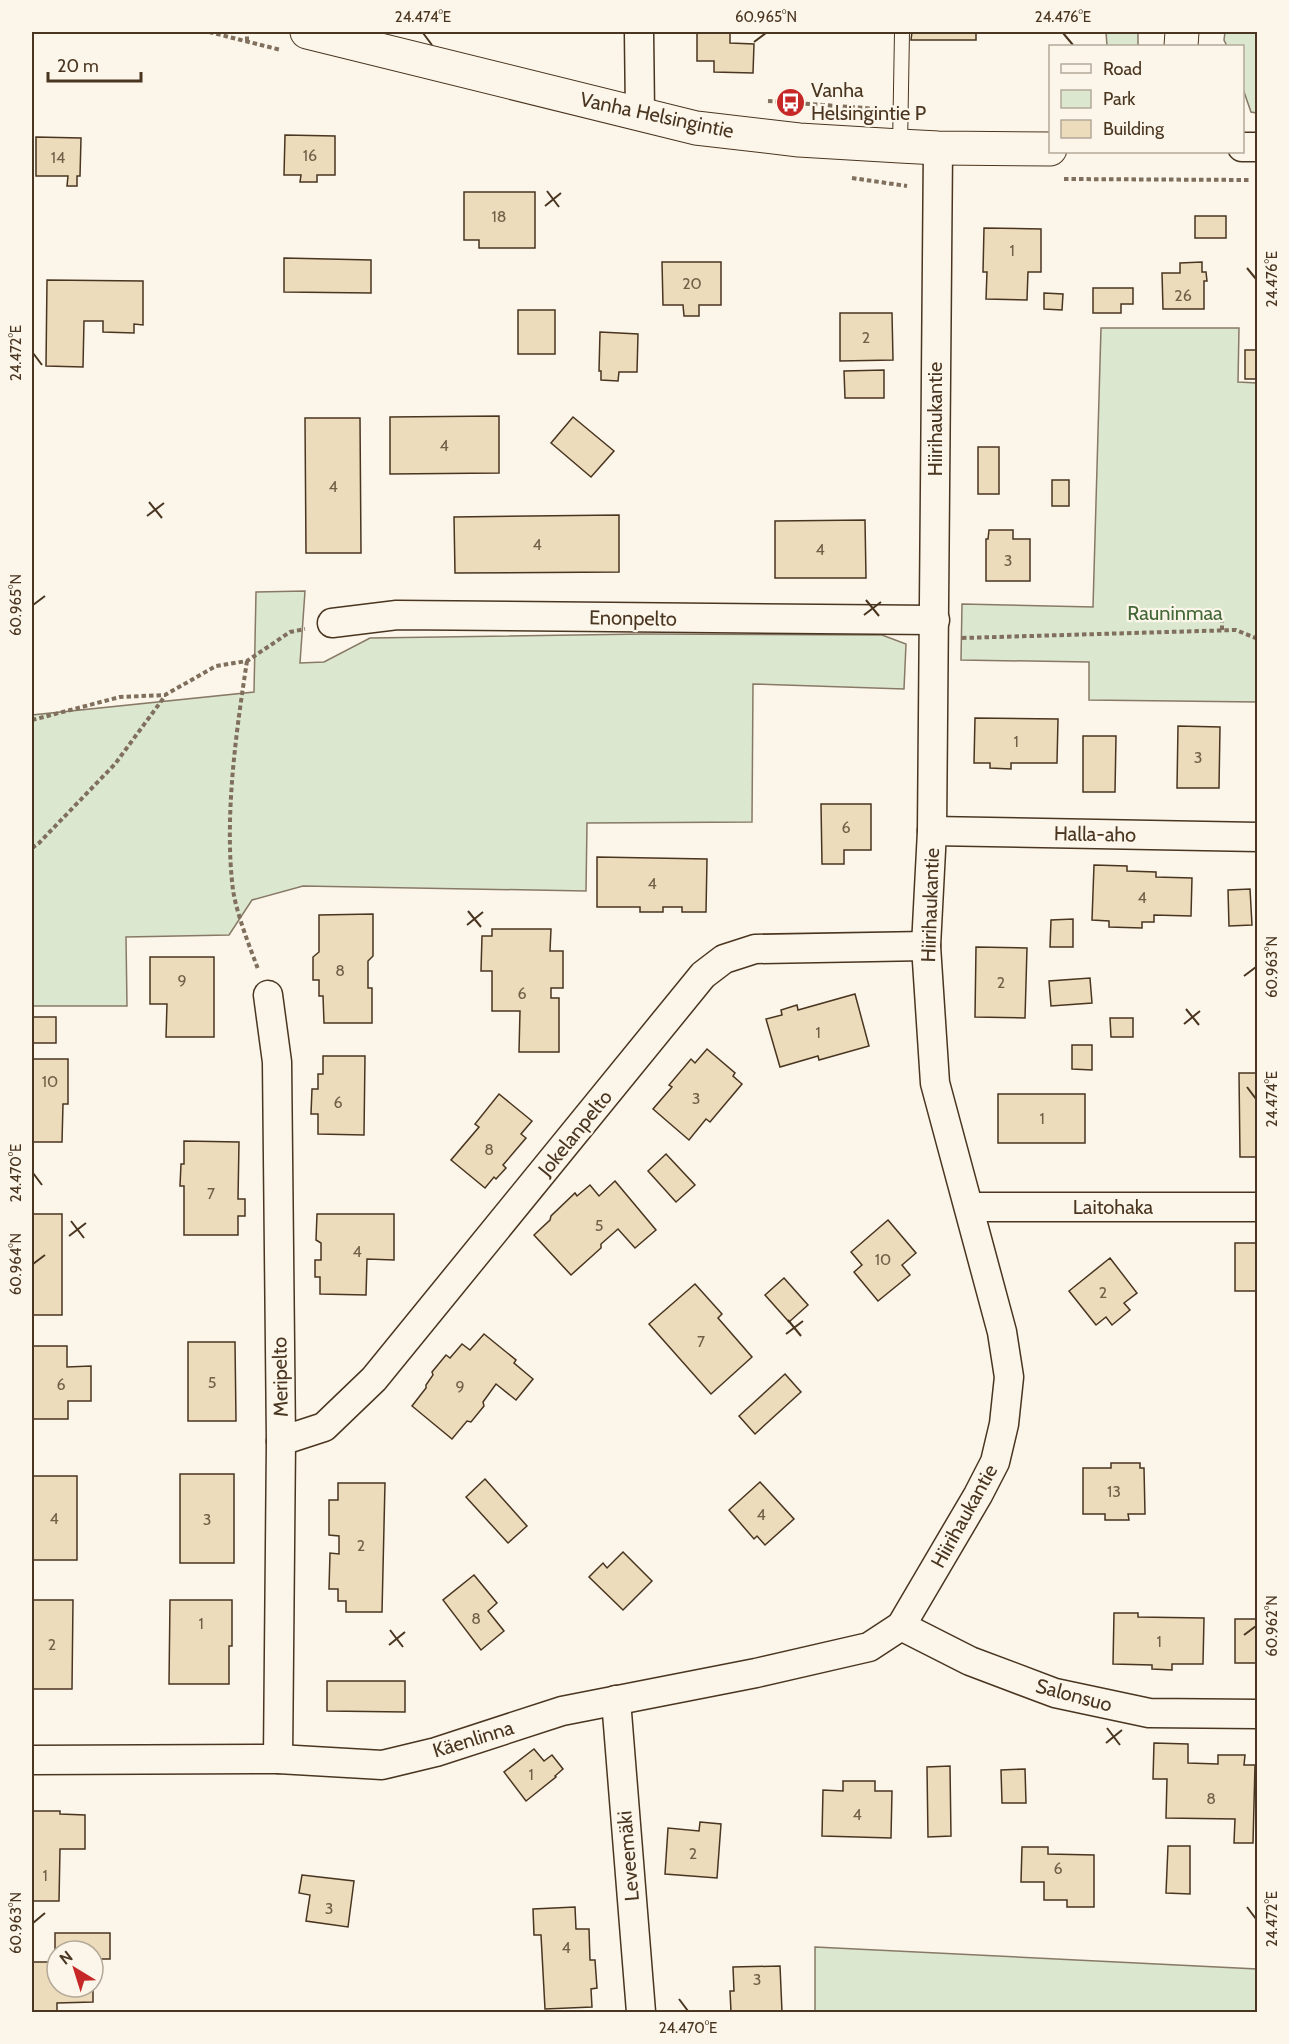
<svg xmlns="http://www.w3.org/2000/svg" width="1289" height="2044" viewBox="0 0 1289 2044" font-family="Cabin,sans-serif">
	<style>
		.green { fill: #dce7d0; stroke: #887966; stroke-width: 1.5 }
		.building { fill: #ecdcbc; stroke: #4a3520; stroke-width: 1.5 }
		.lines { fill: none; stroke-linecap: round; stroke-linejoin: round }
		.lane-casing { stroke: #4a3520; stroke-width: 16 }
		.street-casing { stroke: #4a3520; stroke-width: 31 }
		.secondary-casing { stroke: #4a3520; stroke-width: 35 }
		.path { stroke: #7f6f5c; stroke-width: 4; stroke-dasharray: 4.5 3; stroke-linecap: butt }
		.lane { stroke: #fbf6e9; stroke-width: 14 }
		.street { stroke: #fbf6e9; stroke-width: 28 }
		.secondary { stroke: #fbf6e9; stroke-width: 33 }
		.ticks { fill: none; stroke: #4a3520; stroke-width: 2 }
		.labels { text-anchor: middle; stroke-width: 4.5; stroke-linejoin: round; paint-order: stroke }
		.number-label { font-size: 16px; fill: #725f47 }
		.poi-label { font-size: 20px; fill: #4a3520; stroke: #fbf6e9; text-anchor: start }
		.street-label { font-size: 20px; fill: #4a3520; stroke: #fbf6e9 }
		.park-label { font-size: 20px; fill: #436837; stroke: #fbf6e9 }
		.neatline { fill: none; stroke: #4a3520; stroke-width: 2 }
		.ticks-label { font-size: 15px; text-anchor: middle; fill: #4a3520 }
	</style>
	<rect width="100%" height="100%" fill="#fbf6e9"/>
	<g class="green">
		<polygon points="1106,32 1138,32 1138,46 1107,46"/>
		<polygon points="1225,32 1257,32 1257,113 1251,112 1243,89 1242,46 1227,46 1224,40"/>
		<polygon points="1101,328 1239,328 1238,382 1257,383 1257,702 1089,700 1089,662 961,660 962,604 1093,607"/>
		<polygon points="305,591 300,663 324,662 370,638 643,634 882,635 906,644 904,689 753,684 752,822 587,823 586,891 303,886 252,900 229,935 126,937 127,1006 32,1006 32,715 254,692 256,592"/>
		<polygon points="815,1947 1257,1969 1257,2012 815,2012"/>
	</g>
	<g class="building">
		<polygon points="697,32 730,32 730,43 754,44 753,73 714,72 714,61 697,61"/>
		<polygon points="912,32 976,32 976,40 911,40"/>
		<polygon points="285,135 335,136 335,175 317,175 317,182 300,182 301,175 284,175"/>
		<polygon points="36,137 81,138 80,176 77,176 77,186 67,186 68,176 36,176"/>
		<polygon points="464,192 535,192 535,248 479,248 479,240 464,240"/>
		<rect x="1195" y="216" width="31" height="22"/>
		<polygon points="984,228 1041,229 1041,272 1028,272 1027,300 986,299 987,272 983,272"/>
		<polygon points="284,258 371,260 371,293 284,292"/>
		<polygon points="662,262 721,262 721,305 699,305 699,316 684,316 683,305 663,305"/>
		<polygon points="1202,262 1202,272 1206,272 1207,281 1204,281 1204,309 1163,309 1162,273 1180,273 1180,263"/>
		<polygon points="47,280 143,281 143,325 134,324 134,333 103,332 103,321 84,321 83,367 46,366"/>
		<polygon points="1093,288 1133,288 1133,304 1121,304 1121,313 1093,313"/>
		<polygon points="1044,293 1063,294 1062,310 1044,309"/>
		<rect x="518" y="310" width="37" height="44"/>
		<polygon points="840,313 892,313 893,360 840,361"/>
		<polygon points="600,332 638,334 637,372 619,372 618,381 601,380 601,371 599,371"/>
		<rect x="1245" y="350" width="13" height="29"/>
		<polygon points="884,370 884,398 845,398 844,371"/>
		<polygon points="499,416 499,473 390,474 390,417"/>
		<polygon points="573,417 614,451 591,477 551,443"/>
		<polygon points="305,418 360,418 361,553 306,553"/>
		<rect x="978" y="447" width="21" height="47"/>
		<rect x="1052" y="480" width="17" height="26"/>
		<polygon points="619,515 619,572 455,573 454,517"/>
		<polygon points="865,520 866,578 775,578 775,521"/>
		<polygon points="989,530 1013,530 1013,539 1030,539 1030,581 986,581 986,539 988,539"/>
		<polygon points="975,718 1058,719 1057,763 1011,763 1011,769 990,768 990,763 974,763"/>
		<polygon points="1178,726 1220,727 1219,788 1177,788"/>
		<polygon points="1083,736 1116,736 1115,792 1083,792"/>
		<polygon points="821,804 871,804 871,850 844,850 844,864 822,864"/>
		<polygon points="597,857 707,859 706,912 682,912 682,907 663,907 663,912 640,912 640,907 597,907"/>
		<polygon points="1094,865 1127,866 1127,871 1156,872 1156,877 1192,878 1191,916 1154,915 1154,922 1142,922 1142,928 1109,927 1109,921 1092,920"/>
		<polygon points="1250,889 1252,925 1229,926 1228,890"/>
		<polygon points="373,914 373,956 368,961 368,988 372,988 372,1023 324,1023 323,996 319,996 319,980 313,980 313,957 319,952 319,915"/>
		<polygon points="1073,919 1073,947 1050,947 1051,920"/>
		<polygon points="492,929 551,929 550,951 563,951 563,988 551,988 551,998 559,998 559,1052 519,1052 520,1011 492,1011 492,971 481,971 482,936 492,936"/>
		<polygon points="976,947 1027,948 1025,1018 975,1017"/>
		<polygon points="150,957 214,957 214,1037 166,1037 167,1004 150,1004"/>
		<polygon points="1090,978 1092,1003 1051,1006 1049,981"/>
		<polygon points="855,994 869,1046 819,1060 818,1056 780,1067 766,1019 782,1015 781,1010 797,1005 798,1010"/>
		<rect x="32" y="1017" width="24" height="26"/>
		<polygon points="1110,1018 1133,1018 1133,1037 1111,1037"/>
		<polygon points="1072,1045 1092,1045 1092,1070 1072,1069"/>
		<polygon points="707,1049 735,1073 733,1076 742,1084 710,1122 706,1119 689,1140 653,1109 672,1087 669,1085 691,1059 695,1063"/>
		<polygon points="323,1056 365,1056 364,1135 318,1134 318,1114 311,1114 312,1089 318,1089 318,1074 323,1074"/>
		<polygon points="32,1059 68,1059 68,1104 63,1104 62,1142 32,1142"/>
		<polygon points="1239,1073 1258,1073 1258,1157 1240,1157"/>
		<polygon points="499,1094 532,1121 521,1134 526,1138 503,1165 506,1168 496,1179 494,1177 485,1188 451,1160 479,1127 475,1124"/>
		<rect x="998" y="1094" width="87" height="49"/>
		<polygon points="184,1141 239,1142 238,1199 245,1199 245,1216 238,1216 238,1235 184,1235 184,1186 180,1186 181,1164 184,1164"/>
		<polygon points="666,1154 695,1185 676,1202 648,1171"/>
		<polygon points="615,1181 656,1230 635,1248 618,1229 601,1244 601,1248 571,1275 534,1235 550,1220 551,1216 575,1193 577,1196 590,1185 599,1196"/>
		<rect x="32" y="1214" width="30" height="101"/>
		<polygon points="317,1214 394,1214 394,1260 367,1259 366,1295 320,1294 320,1277 315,1277 315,1260 321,1260 321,1243 316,1240"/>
		<polygon points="888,1220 916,1253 902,1265 910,1275 878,1301 854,1272 862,1265 851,1252"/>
		<rect x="1235" y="1243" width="23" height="48"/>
		<polygon points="1110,1258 1137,1293 1124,1303 1130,1310 1112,1325 1106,1317 1096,1325 1069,1291"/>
		<polygon points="784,1278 808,1305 789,1322 765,1295"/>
		<polygon points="695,1284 722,1314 718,1318 752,1357 711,1394 649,1324"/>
		<polygon points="484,1334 516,1360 514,1363 533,1379 516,1400 496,1384 483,1402 484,1406 471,1422 467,1421 452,1439 412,1406 426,1388 426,1385 433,1375 432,1372 446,1355 450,1358 462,1344 470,1350"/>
		<polygon points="188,1342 235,1342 236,1421 188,1421"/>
		<polygon points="32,1346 67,1346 67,1367 91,1366 91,1401 68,1401 68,1419 32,1419"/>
		<polygon points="785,1374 801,1392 755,1434 739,1416"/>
		<polygon points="1111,1463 1140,1463 1140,1468 1144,1468 1145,1514 1128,1514 1129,1520 1105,1520 1105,1514 1083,1514 1083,1468 1111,1468"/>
		<rect x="180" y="1474" width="54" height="89"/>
		<rect x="32" y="1476" width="45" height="84"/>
		<polygon points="485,1479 527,1526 508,1543 466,1497"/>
		<polygon points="760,1482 794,1519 765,1545 757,1536 754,1539 729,1510"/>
		<polygon points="338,1483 385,1483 382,1612 346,1612 346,1601 338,1601 338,1589 329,1589 330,1553 339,1554 339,1536 329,1535 329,1500 338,1500"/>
		<polygon points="623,1552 652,1581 623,1610 589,1577 603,1563 607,1568"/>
		<polygon points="474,1575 497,1603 488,1611 504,1631 481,1650 443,1600"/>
		<polygon points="32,1600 73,1600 72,1689 32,1689"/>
		<polygon points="170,1600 232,1600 232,1646 229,1646 229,1684 169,1684"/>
		<polygon points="1114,1613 1138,1613 1138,1617 1204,1618 1203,1664 1172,1664 1172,1670 1152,1669 1152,1665 1113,1664"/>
		<rect x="1235" y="1619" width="23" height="44"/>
		<polygon points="327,1681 405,1681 405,1712 327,1711"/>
		<polygon points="1154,1743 1188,1744 1188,1763 1218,1764 1218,1755 1245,1755 1244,1765 1255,1765 1253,1843 1234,1843 1235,1819 1166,1818 1167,1779 1153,1779"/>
		<polygon points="534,1749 544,1761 552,1755 563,1769 555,1776 556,1777 526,1801 504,1772"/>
		<polygon points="950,1766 951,1836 928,1837 927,1767"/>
		<polygon points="1025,1769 1026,1803 1002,1803 1001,1770"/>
		<polygon points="843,1781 875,1781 875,1791 892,1791 891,1838 822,1836 823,1790 843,1791"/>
		<polygon points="32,1811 60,1811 60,1814 85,1815 85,1849 60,1849 59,1901 32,1901"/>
		<polygon points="700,1822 721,1824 717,1878 665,1874 668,1828 699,1831"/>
		<polygon points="1168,1846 1190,1846 1190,1894 1166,1893"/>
		<polygon points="1022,1847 1048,1847 1048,1854 1094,1855 1094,1907 1067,1907 1067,1900 1044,1900 1044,1882 1021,1882"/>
		<polygon points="302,1875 354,1881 348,1927 306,1921 310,1895 299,1893"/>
		<polygon points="575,1907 576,1929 589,1929 590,1960 595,1960 597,1988 591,1989 592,2007 545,2009 541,1935 534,1935 533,1909"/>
		<polygon points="55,1933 110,1933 110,1959 93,1959 93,1951 57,1951 57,1959 55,1959"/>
		<polygon points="32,1962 57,1962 57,1987 93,1987 93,2002 57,2003 57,2012 32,2012"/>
		<polygon points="780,1966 782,2012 731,2012 730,1991 734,1991 733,1967"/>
	</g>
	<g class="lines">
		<defs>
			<polyline id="lane" points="900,146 902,32"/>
			<g id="street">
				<polyline points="639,32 640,113"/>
				<polyline points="1242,147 1258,147"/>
				<polyline points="332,623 397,615 935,620"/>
				<polyline points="932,831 1258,837"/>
				<polyline points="268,995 277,1062 281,1441 278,1759"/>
				<polyline points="969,1207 1258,1207"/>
				<polyline points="281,1441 324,1427 374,1379 703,975 724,959 755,949 926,946"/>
				<polyline points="901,1626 970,1661 1055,1693 1149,1713 1258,1714"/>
				<polyline points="616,1700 641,2012"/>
				<polyline points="32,1760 278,1759 382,1765 436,1752 562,1711 756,1673 869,1647 901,1626 978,1495 995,1462 1004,1424 1009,1377 1002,1332 935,1083 926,946 932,831 938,148"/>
			</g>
			<g id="secondary">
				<polyline points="307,32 696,128 799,140 900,146 938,148 1050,149"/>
				<polyline points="1181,46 1182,32"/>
			</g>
		</defs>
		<use href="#lane" class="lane-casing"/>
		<use href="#street" class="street-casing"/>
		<use href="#secondary" class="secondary-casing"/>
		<g class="path">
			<polyline points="209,32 281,50"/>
			<polyline points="247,41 247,32"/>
			<polyline points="768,101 878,109"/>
			<polyline points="852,178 907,186"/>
			<polyline points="1064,179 1251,180"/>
			<polyline points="1222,630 1222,618"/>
			<polyline points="962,638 1236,630 1258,639"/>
			<path d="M247,661C236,732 224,818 233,890C237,915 249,945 258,969"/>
			<polyline points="32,720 120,697 165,695 216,666 247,661 290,632 305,629"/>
			<polyline points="32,848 39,843 115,764 165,696"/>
		</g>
		<use href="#lane" class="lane"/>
		<use href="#street" class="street"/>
		<use href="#secondary" class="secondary"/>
	</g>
	<path class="ticks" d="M423,33L432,45M1063,33L1073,45M754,42L766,33M547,191L559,207M545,206L561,193M1247,268L1256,279M33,353L42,365M149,502L162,518M147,516L164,503M866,600L879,616M33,605L45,596M864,615L881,602M468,911L481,927M467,925L483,912M1244,976L1256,967M1186,1009L1199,1025M1184,1024L1200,1011M1247,1087L1256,1099M33,1173L42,1185M71,1221L84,1238M69,1236L86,1223M33,1264L45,1255M788,1320L801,1336M786,1334L803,1321M390,1630L403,1647M1244,1635L1256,1626M389,1645L405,1632M1107,1728L1120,1745M1106,1743L1122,1730M1247,1907L1256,1919M33,1923L45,1913M679,1999L688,2011"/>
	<defs>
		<symbol id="bus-disc" viewBox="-11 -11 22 22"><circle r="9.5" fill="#c62828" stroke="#fbf6e9"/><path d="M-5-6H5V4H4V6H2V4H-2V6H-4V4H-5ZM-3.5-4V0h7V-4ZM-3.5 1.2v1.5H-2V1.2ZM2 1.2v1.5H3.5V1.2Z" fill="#fff"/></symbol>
	</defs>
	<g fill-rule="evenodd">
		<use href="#bus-disc" x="774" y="86" width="33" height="33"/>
	</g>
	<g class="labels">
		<g class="number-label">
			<text x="310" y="161">16</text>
			<text x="58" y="163">14</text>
			<text x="499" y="222">18</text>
			<text x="1012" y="256">1</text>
			<text x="692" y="289">20</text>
			<text x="1183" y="301">26</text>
			<text x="866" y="343">2</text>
			<text x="444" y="451">4</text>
			<text x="333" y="492">4</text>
			<text x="537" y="550">4</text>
			<text x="820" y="555">4</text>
			<text x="1008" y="566">3</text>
			<text x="1016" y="747">1</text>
			<text x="1198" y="763">3</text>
			<text x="846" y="833">6</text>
			<text x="652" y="889">4</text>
			<text x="1142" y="903">4</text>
			<text x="340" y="976">8</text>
			<text x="182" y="986">9</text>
			<text x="1001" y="988">2</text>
			<text x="522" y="999">6</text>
			<text x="818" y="1038">1</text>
			<text x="50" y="1087">10</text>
			<text x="696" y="1104">3</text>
			<text x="338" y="1108">6</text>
			<text x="1042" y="1124">1</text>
			<text x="489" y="1155">8</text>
			<text x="211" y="1199">7</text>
			<text x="599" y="1231">5</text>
			<text x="357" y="1257">4</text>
			<text x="883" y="1265">10</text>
			<text x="1103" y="1298">2</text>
			<text x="701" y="1347">7</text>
			<text x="212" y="1388">5</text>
			<text x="61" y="1390">6</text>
			<text x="460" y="1392">9</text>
			<text x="1114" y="1497">13</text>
			<text x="761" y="1520">4</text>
			<text x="54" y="1524">4</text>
			<text x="207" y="1525">3</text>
			<text x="361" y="1551">2</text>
			<text x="476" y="1624">8</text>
			<text x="201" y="1629">1</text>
			<text x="1159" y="1647">1</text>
			<text x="52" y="1650">2</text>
			<text x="531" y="1780">1</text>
			<text x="1211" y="1804">8</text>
			<text x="857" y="1820">4</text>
			<text x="693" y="1859">2</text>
			<text x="1058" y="1874">6</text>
			<text x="45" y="1881">1</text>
			<text x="329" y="1914">3</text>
			<text x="566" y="1953">4</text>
			<text x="757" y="1985">3</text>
		</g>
		<g class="poi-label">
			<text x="811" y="97">Vanha<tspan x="811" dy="23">Helsingintie P</tspan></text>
		</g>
		<g class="street-label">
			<text transform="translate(657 115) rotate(12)" y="7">Vanha Helsingintie</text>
			<text transform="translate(935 419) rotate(-90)" y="7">Hiirihaukantie</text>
			<text transform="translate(633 618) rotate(1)" y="7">Enonpelto</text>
			<text transform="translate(1095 834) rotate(1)" y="7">Halla-aho</text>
			<text transform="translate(930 905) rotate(-88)" y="7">Hiirihaukantie</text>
			<text transform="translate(575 1133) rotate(-51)" y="7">Jokelanpelto</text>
			<text x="1113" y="1214">Laitohaka</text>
			<text transform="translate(280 1377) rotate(-91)" y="7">Meripelto</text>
			<text transform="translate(964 1516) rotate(-61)" y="7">Hiirihaukantie</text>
			<text transform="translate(1074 1695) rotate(15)" y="7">Salonsuo</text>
			<text transform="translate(473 1739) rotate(-17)" y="7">Käenlinna</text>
			<text transform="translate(628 1856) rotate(-95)" y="7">Leveemäki</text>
		</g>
		<g class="park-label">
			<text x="1175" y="620">Rauninmaa</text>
		</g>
	</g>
	<rect width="1289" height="2044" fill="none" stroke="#fbf6e9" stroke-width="66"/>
	<rect x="1049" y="45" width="195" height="108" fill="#fbf6e9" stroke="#b4a999" stroke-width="1.5"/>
	<rect x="1061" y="64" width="30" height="9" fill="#fbf6e9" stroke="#b4a999" stroke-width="1.5"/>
	<text x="1103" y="75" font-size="18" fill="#4a3520">Road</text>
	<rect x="1061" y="90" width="30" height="18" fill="#dce7d0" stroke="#b4a999" stroke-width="1.5"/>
	<text x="1103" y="105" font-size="18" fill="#4a3520">Park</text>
	<rect x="1061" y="120" width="30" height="18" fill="#ecdcbc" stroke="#b4a999" stroke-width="1.5"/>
	<text x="1103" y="135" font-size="18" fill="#4a3520">Building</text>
	<g transform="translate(75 1969) rotate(322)"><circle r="28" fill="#fbf6e9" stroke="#b4a999" stroke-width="1.5"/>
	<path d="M0-4.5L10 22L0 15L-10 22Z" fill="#c62828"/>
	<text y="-9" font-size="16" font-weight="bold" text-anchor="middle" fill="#4a3520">N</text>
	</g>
	<path d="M48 72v9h93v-9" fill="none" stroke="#4a3520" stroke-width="3"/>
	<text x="57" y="72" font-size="18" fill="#4a3520" stroke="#fbf6e9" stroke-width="4.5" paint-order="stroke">20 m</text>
	<rect x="33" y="33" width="1223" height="1978" class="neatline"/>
	<g class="ticks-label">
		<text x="423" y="22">24.474°E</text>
		<text x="766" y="22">60.965°N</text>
		<text x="1063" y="22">24.476°E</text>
		<text transform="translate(1272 279) rotate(-90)" y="5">24.476°E</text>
		<text transform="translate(16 353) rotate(-90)" y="5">24.472°E</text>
		<text transform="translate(16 605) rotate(-90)" y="5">60.965°N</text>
		<text transform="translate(1272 967) rotate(-90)" y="5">60.963°N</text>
		<text transform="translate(1272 1099) rotate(-90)" y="5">24.474°E</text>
		<text transform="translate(16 1173) rotate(-90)" y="5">24.470°E</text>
		<text transform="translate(16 1264) rotate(-90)" y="5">60.964°N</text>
		<text transform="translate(1272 1626) rotate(-90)" y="5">60.962°N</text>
		<text transform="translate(1272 1919) rotate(-90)" y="5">24.472°E</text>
		<text transform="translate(16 1923) rotate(-90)" y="5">60.963°N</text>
		<text x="688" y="2033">24.470°E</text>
	</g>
</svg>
